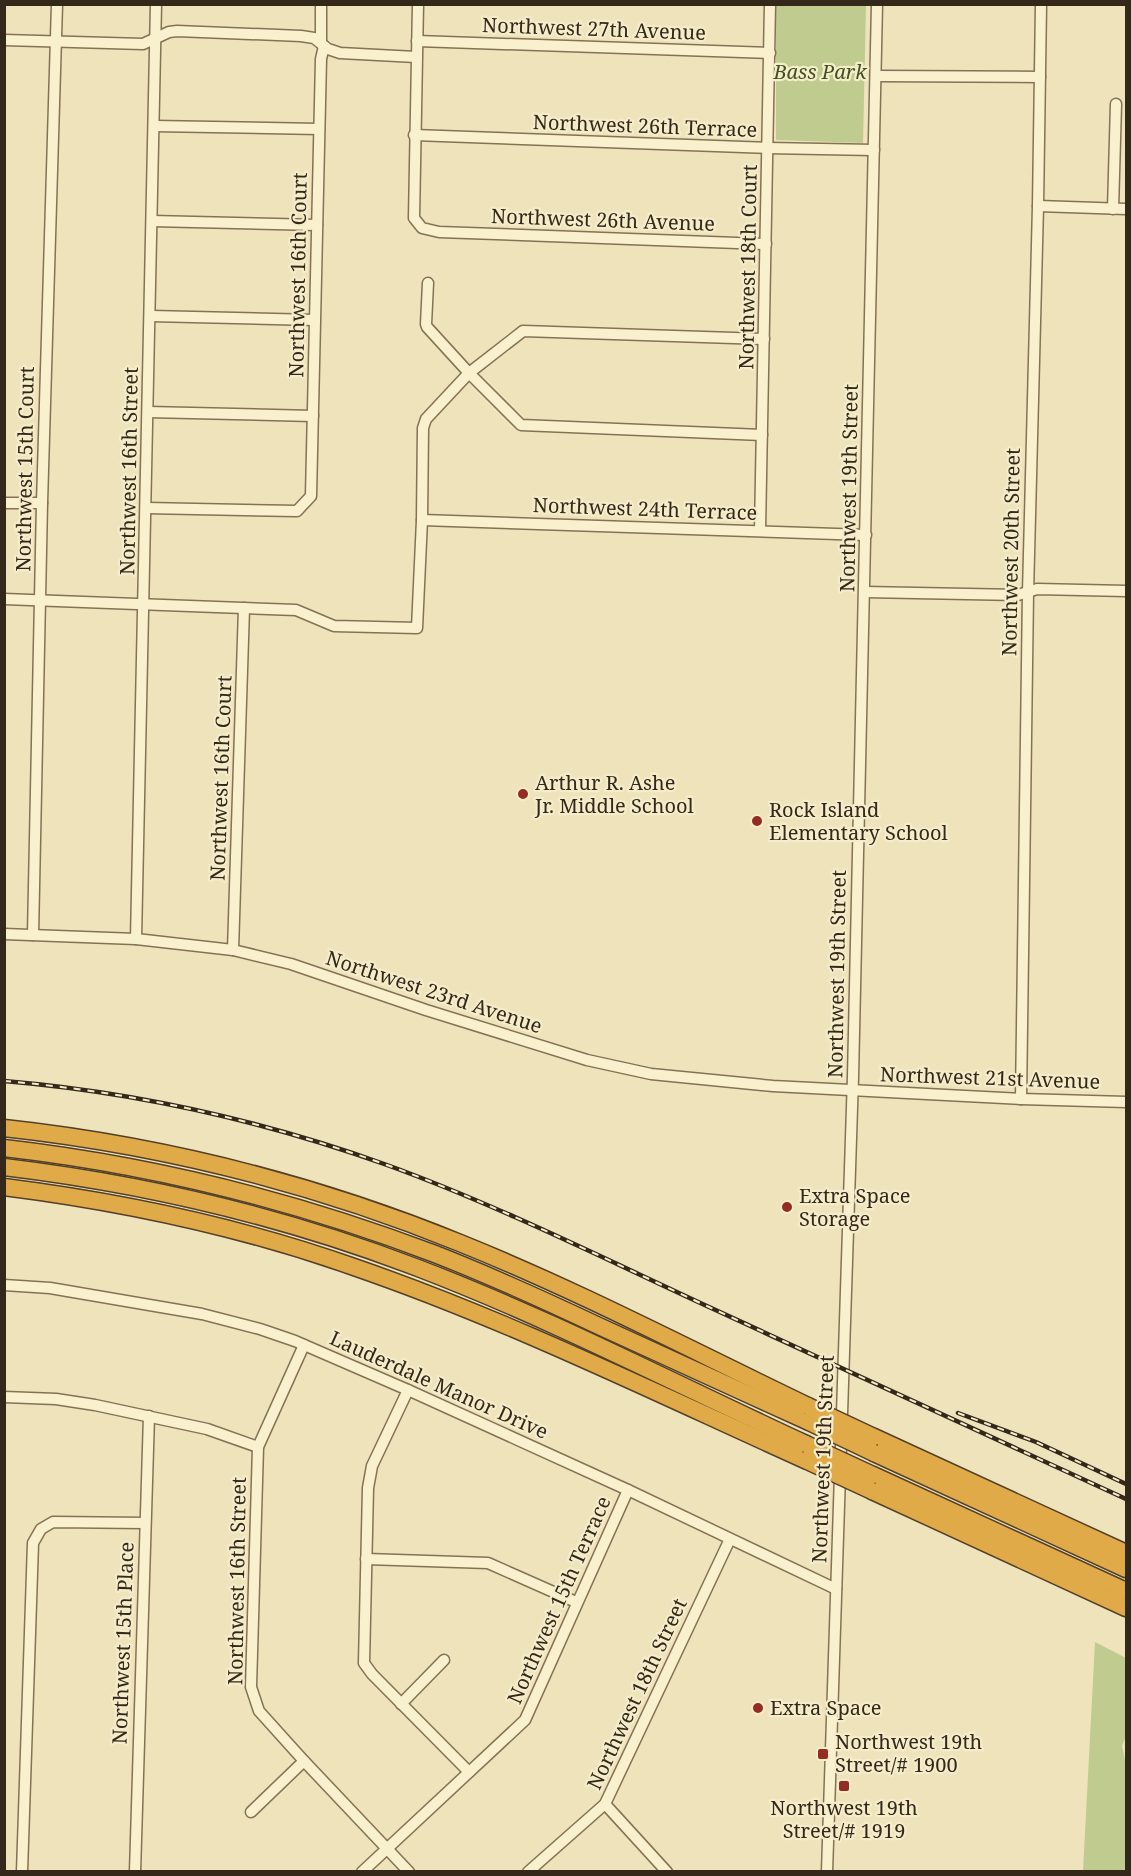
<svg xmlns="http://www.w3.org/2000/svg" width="1131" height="1876" viewBox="0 0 1131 1876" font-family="'Noto Serif',serif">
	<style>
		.green { fill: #c0cb8f }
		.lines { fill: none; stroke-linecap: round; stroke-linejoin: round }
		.minor-casing { stroke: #857255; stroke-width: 13 }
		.highway-casing { stroke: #52402a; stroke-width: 19 }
		.minor { stroke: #f9f0ce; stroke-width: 10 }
		.highway { stroke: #e1aa48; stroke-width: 16 }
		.rail-casing { stroke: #34281a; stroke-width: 4.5 }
		.rail { stroke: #f5ecca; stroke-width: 2; stroke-dasharray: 7; stroke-linecap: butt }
		.highway-bridge-casing { stroke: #52402a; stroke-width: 19; stroke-linecap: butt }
		.highway-bridge { stroke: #e1aa48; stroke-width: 16 }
		.poi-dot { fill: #952c24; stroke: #f5ecca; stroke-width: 2 }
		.labels { text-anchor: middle; stroke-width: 4.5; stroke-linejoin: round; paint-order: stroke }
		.street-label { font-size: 20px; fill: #34281a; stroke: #f5ecca }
		.park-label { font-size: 20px; font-style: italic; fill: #405020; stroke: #f5ecca }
		.poi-label { font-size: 20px; fill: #34281a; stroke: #f5ecca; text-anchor: start }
	</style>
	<rect width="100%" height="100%" fill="#eee3bb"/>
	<g class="green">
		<polygon points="776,5 866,5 863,143 776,140"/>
		<polygon points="1095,1642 1126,1658 1126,1736 1122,1746 1126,1764 1126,1871 1083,1871"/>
	</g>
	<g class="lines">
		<defs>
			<g id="minor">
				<polyline points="418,4 414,218 422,228 439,232 766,244"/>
				<polyline points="4,40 143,44 169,32 177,31 301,36 314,38 328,49 340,53 416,57"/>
				<polyline points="417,41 770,53"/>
				<polyline points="321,43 321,4"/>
				<polyline points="876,76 1040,77"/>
				<polyline points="154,126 319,129"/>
				<polyline points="414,135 768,148 874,150"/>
				<polyline points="1038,206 1126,209"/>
				<polyline points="1113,209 1116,104"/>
				<polyline points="152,221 317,225"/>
				<polyline points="428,283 426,324 427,327 469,373 521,425 762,435"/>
				<polyline points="151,316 314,320"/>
				<polyline points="148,412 313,416"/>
				<polyline points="4,503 42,503"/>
				<polyline points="146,508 297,511 311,496 321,59 324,46"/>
				<polyline points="422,520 866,535"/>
				<polyline points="760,530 770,4"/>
				<polyline points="865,592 1018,595 1037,589 1126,591"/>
				<polyline points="4,599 296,610 334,626 417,628 422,520 423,428 426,419 469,373 523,331 764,339"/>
				<polyline points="4,934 136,939 233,950 291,964 426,1010 587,1060 651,1074 773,1086 1021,1099 1126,1102"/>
				<polyline points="33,935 42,503 57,4"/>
				<polyline points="136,939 156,4"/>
				<polyline points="233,950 244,608"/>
				<polyline points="1021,1099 1028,593 1038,206 1041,4"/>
				<polyline points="4,1285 50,1288 202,1314 260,1329 295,1341 408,1390 628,1490 836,1589"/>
				<polyline points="304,1345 258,1447 251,1687 259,1711 304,1761 409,1872"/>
				<polyline points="408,1390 372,1466 368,1488 364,1663 372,1674 469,1772"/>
				<polyline points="4,1397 56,1399 95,1405 207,1429 258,1447"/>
				<polyline points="366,1559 488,1563 576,1602"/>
				<polyline points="401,1704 444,1660"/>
				<polyline points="605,1804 667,1872"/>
				<polyline points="251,1812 304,1761"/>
				<polyline points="22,1872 33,1543 41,1529 53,1522 145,1523"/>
				<polyline points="135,1872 149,1416"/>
				<polyline points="362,1872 525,1720 628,1490"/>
				<polyline points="528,1872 605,1804 730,1539"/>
				<polyline points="827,1872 853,1077 877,4"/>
			</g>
			<g id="highway">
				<path d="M4,1128C160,1145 315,1184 460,1243C579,1291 693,1351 808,1406"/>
				<path d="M4,1148C152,1165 296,1201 435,1254C491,1276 546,1301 601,1327C669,1358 738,1390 807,1421"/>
				<path d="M4,1167C146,1184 285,1217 418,1268C549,1318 678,1385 806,1444"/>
				<path d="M4,1187C123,1202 241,1227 354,1267C508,1320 656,1393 805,1460"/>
				<polyline points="874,1437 1126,1553"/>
				<polyline points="874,1453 1126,1569"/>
				<polyline points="873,1475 1126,1591"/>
				<polyline points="872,1491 1126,1608"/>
			</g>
		</defs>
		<use href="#minor" class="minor-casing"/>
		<use href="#highway" class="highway-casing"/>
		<use href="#minor" class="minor"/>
		<use href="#highway" class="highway"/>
		<defs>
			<g id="rail">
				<path d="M4,1081C135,1092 264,1121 387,1165C497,1205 603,1258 709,1307C848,1371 987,1435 1126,1499"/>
				<polyline points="958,1413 1036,1442 1126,1484"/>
			</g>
		</defs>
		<use href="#rail" class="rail-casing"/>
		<use href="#rail" class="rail"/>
		<defs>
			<g id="highway-bridge">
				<polyline points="808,1406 874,1437"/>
				<polyline points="807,1421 874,1453"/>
				<polyline points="806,1444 873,1475"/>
				<polyline points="805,1460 872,1491"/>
			</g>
		</defs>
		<use href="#highway-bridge" class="highway-bridge-casing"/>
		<use href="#highway-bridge" class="highway-bridge"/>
	</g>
	<g class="poi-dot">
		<circle cx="523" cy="794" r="6"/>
		<circle cx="757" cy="821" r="6"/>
		<circle cx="787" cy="1207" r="6"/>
		<circle cx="758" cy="1708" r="6"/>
		<rect x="817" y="1748" width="12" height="12" rx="3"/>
		<rect x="838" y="1780" width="12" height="12" rx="3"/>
	</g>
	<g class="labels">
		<g class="street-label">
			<text transform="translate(594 29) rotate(2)" y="7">Northwest 27th Avenue</text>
			<text transform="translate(645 126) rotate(2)" y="7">Northwest 26th Terrace</text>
			<text transform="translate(603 220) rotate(2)" y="7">Northwest 26th Avenue</text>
			<text transform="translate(748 267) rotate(-89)" y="7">Northwest 18th Court</text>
			<text transform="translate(298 275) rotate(-89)" y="7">Northwest 16th Court</text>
			<text transform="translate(25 469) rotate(-89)" y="7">Northwest 15th Court</text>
			<text transform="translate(129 471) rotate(-89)" y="7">Northwest 16th Street</text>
			<text transform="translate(849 488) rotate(-89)" y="7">Northwest 19th Street</text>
			<text transform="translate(645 509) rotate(2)" y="7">Northwest 24th Terrace</text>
			<text transform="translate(1011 552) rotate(-89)" y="7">Northwest 20th Street</text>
			<text transform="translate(221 778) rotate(-88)" y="7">Northwest 16th Court</text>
			<text transform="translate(837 974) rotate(-89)" y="7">Northwest 19th Street</text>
			<text transform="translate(434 992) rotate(18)" y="7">Northwest 23rd Avenue</text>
			<text transform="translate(990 1078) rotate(2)" y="7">Northwest 21st Avenue</text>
			<text transform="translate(439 1385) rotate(24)" y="7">Lauderdale Manor Drive</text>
			<text transform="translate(823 1459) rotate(-88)" y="7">Northwest 19th Street</text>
			<text transform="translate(237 1581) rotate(-89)" y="7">Northwest 16th Street</text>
			<text transform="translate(559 1600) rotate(-66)" y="7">Northwest 15th Terrace</text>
			<text transform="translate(123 1643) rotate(-88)" y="7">Northwest 15th Place</text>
			<text transform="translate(637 1694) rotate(-65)" y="7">Northwest 18th Street</text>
		</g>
		<g class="park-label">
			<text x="820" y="79">Bass Park</text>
		</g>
		<g class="poi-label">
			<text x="535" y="790">Arthur R. Ashe<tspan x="535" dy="23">Jr. Middle School</tspan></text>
			<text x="769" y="817">Rock Island<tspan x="769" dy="23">Elementary School</tspan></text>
			<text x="799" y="1203">Extra Space<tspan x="799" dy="23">Storage</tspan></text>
			<text x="770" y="1715">Extra Space</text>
			<text x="835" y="1749">Northwest 19th<tspan x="835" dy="23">Street/# 1900</tspan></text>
			<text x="844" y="1815" text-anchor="middle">Northwest 19th<tspan x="844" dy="23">Street/# 1919</tspan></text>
		</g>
	</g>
	<rect width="1131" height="1876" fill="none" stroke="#34281a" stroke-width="12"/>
</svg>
